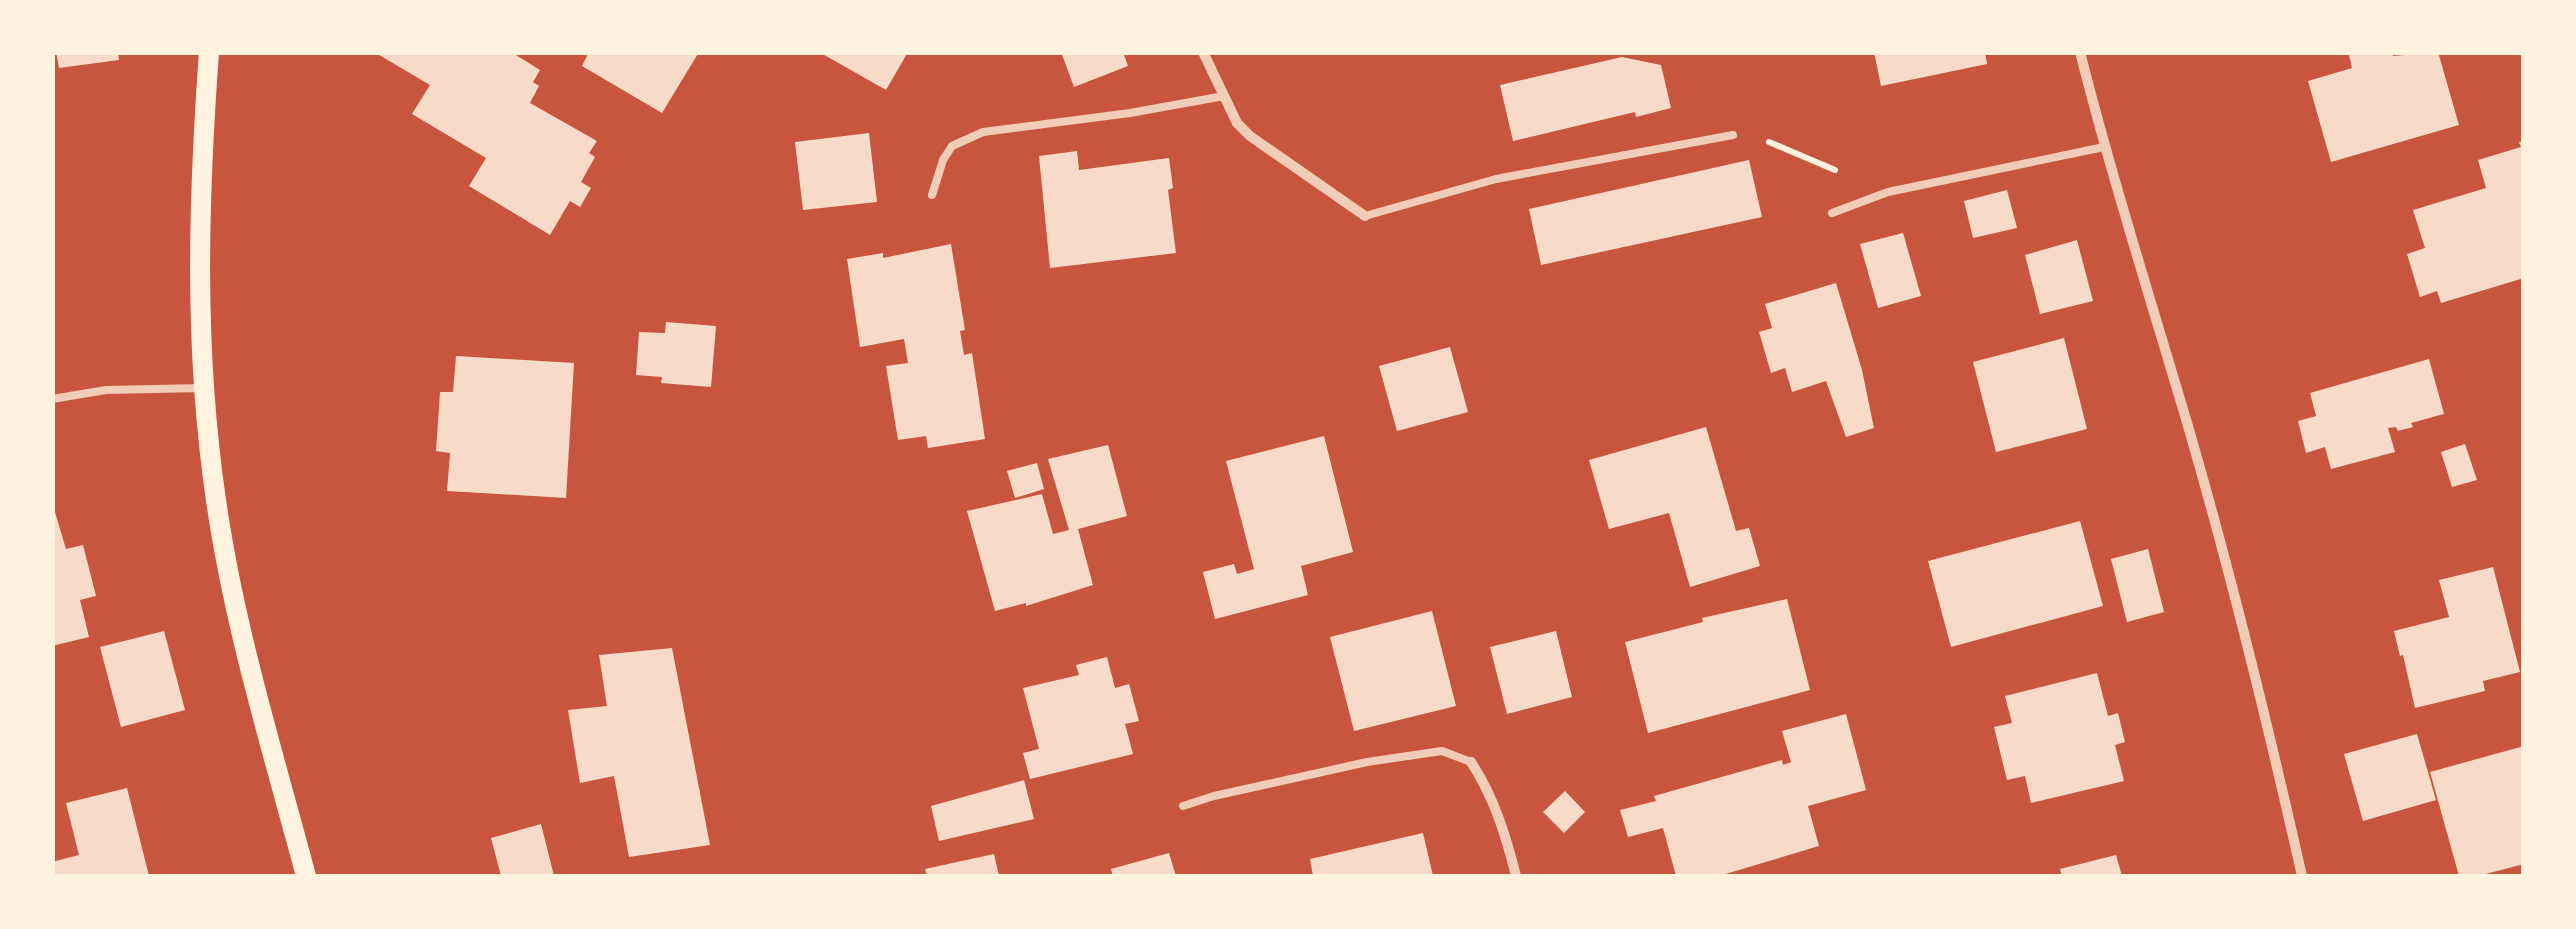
<svg xmlns="http://www.w3.org/2000/svg" width="2576" height="929" viewBox="0 0 2576 929" font-family="Quicksand,sans-serif">
	<style>
		.building { fill: #f7dbc8 }
		.lines { fill: none; stroke-linecap: round; stroke-linejoin: round }
		.path { stroke: #fff3e0; stroke-width: 6 }
		.service { stroke: #f1ccb7; stroke-width: 8 }
		.minor { stroke: #f1ccb7; stroke-width: 10 }
		.secondary { stroke: #fff3e0; stroke-width: 20 }
	</style>
	<rect width="100%" height="100%" fill="#c8553d"/>
	<g class="building">
		<polygon points="56,52 118,52 119,60 59,68"/>
		<polygon points="374,52 511,52 540,70 533,82 539,86 530,103 597,141 589,153 595,157 581,182 591,188 580,207 570,201 550,235 469,186 486,158 412,114 430,85"/>
		<polygon points="589,52 699,52 662,113 582,66"/>
		<polygon points="819,52 908,52 886,90"/>
		<polygon points="1061,52 1123,52 1128,66 1074,87"/>
		<polygon points="1874,52 1985,52 1987,64 1881,86"/>
		<polygon points="2357,52 2392,52 2393,56 2438,52 2459,125 2331,162 2308,81 2352,68 2349,55"/>
		<polygon points="1622,57 1661,65 1671,108 1636,117 1635,112 1513,141 1500,85"/>
		<polygon points="869,133 877,202 803,210 795,142"/>
		<polygon points="2524,141 2524,278 2441,303 2437,291 2420,297 2407,254 2425,248 2413,210 2486,188 2478,160 2521,147 2519,142"/>
		<polygon points="1077,151 1079,170 1169,158 1173,188 1168,190 1176,253 1050,268 1039,156"/>
		<polygon points="1749,160 1762,217 1541,265 1529,209"/>
		<polygon points="2007,190 2017,228 1973,238 1964,201"/>
		<polygon points="1903,233 1921,296 1878,308 1860,244"/>
		<polygon points="2077,240 2093,301 2040,314 2025,255"/>
		<polygon points="951,244 965,330 960,331 964,355 972,353 985,439 928,448 926,436 898,440 886,366 908,363 904,339 860,347 847,259 883,253 883,258"/>
		<polygon points="1836,283 1862,370 1874,428 1846,437 1826,381 1792,392 1785,368 1771,373 1759,332 1772,328 1765,304"/>
		<polygon points="666,322 716,326 711,387 661,383 662,377 636,375 639,332 665,333"/>
		<polygon points="2064,338 2087,429 1996,452 1973,362"/>
		<polygon points="1450,347 1468,412 1397,431 1379,366"/>
		<polygon points="456,356 574,363 566,498 447,491 450,453 436,451 440,392 453,392"/>
		<polygon points="2429,359 2444,414 2411,423 2413,427 2398,431 2396,427 2388,428 2395,452 2331,469 2325,447 2306,453 2298,421 2316,416 2310,393"/>
		<polygon points="1706,427 1736,531 1749,528 1760,566 1690,587 1669,513 1609,529 1589,460"/>
		<polygon points="1324,436 1353,552 1301,566 1308,595 1215,619 1203,572 1234,564 1237,574 1254,569 1226,461"/>
		<polygon points="2465,444 2477,480 2452,487 2441,452"/>
		<polygon points="1108,445 1127,516 1078,529 1093,585 1026,606 1026,603 995,611 967,511 1042,494 1053,534 1069,530 1048,459"/>
		<polygon points="1037,463 1044,489 1015,498 1007,471"/>
		<polygon points="52,502 66,549 83,545 96,596 80,600 89,637 52,646"/>
		<polygon points="2080,521 2103,606 1951,647 1928,561"/>
		<polygon points="2148,549 2164,612 2127,622 2111,559"/>
		<polygon points="2493,567 2520,672 2483,681 2485,691 2415,708 2403,655 2400,656 2394,631 2449,617 2439,580"/>
		<polygon points="1787,599 1810,690 1648,733 1625,642 1703,622 1702,618"/>
		<polygon points="1432,611 1456,706 1354,731 1330,637"/>
		<polygon points="164,631 185,710 121,727 100,647"/>
		<polygon points="1556,631 1572,697 1507,714 1490,647"/>
		<polygon points="672,648 710,845 629,857 614,776 580,783 568,710 607,706 599,655"/>
		<polygon points="1107,657 1115,688 1129,684 1139,721 1125,724 1133,754 1030,779 1023,753 1039,749 1023,688 1079,675 1076,665"/>
		<polygon points="2097,673 2108,716 2118,713 2125,742 2115,745 2124,781 2031,803 2025,776 2007,780 1994,727 2012,723 2005,696"/>
		<polygon points="1846,714 1866,790 1808,806 1819,846 1719,876 1676,876 1663,828 1628,837 1620,810 1656,801 1654,796 1782,760 1783,765 1791,762 1782,731"/>
		<polygon points="2417,734 2436,800 2363,821 2344,754"/>
		<polygon points="2524,746 2524,864 2478,876 2459,876 2430,772"/>
		<polygon points="1024,780 1034,819 939,841 931,806"/>
		<polygon points="127,788 149,876 52,876 52,862 79,855 66,803"/>
		<polygon points="1565,791 1585,812 1564,833 1543,812"/>
		<polygon points="541,824 554,876 501,876 491,838"/>
		<polygon points="1423,833 1433,876 1313,876 1310,859"/>
		<polygon points="1169,853 1176,876 1113,876 1111,869"/>
		<polygon points="994,854 999,876 927,876 925,869"/>
		<polygon points="2116,855 2122,876 2062,876 2060,869"/>
	</g>
	<g class="lines">
		<polyline class="path" points="1769,142 1835,170"/>
		<g class="service">
			<polyline points="932,195 943,160 952,146 983,132 1130,113 1224,96"/>
			<polyline points="1832,213 1888,192 2104,147"/>
			<polyline points="1365,216 1496,179 1733,135"/>
			<polyline points="52,399 106,390 203,388"/>
			<polyline points="1183,806 1214,796 1367,762 1442,751 1471,762"/>
		</g>
		<g class="minor">
			<polyline points="1203,52 1237,123 1250,136 1365,216"/>
			<path d="M2080,52C2112,178 2151,301 2188,426C2231,574 2268,725 2302,876"/>
			<path d="M1471,762C1494,797 1506,836 1516,876"/>
		</g>
		<path class="secondary" d="M209,52C198,203 194,350 216,500C234,627 273,752 306,876"/>
	</g>
	<rect width="2576" height="929" fill="none" stroke="#fff3e0" stroke-width="110"/>
</svg>
